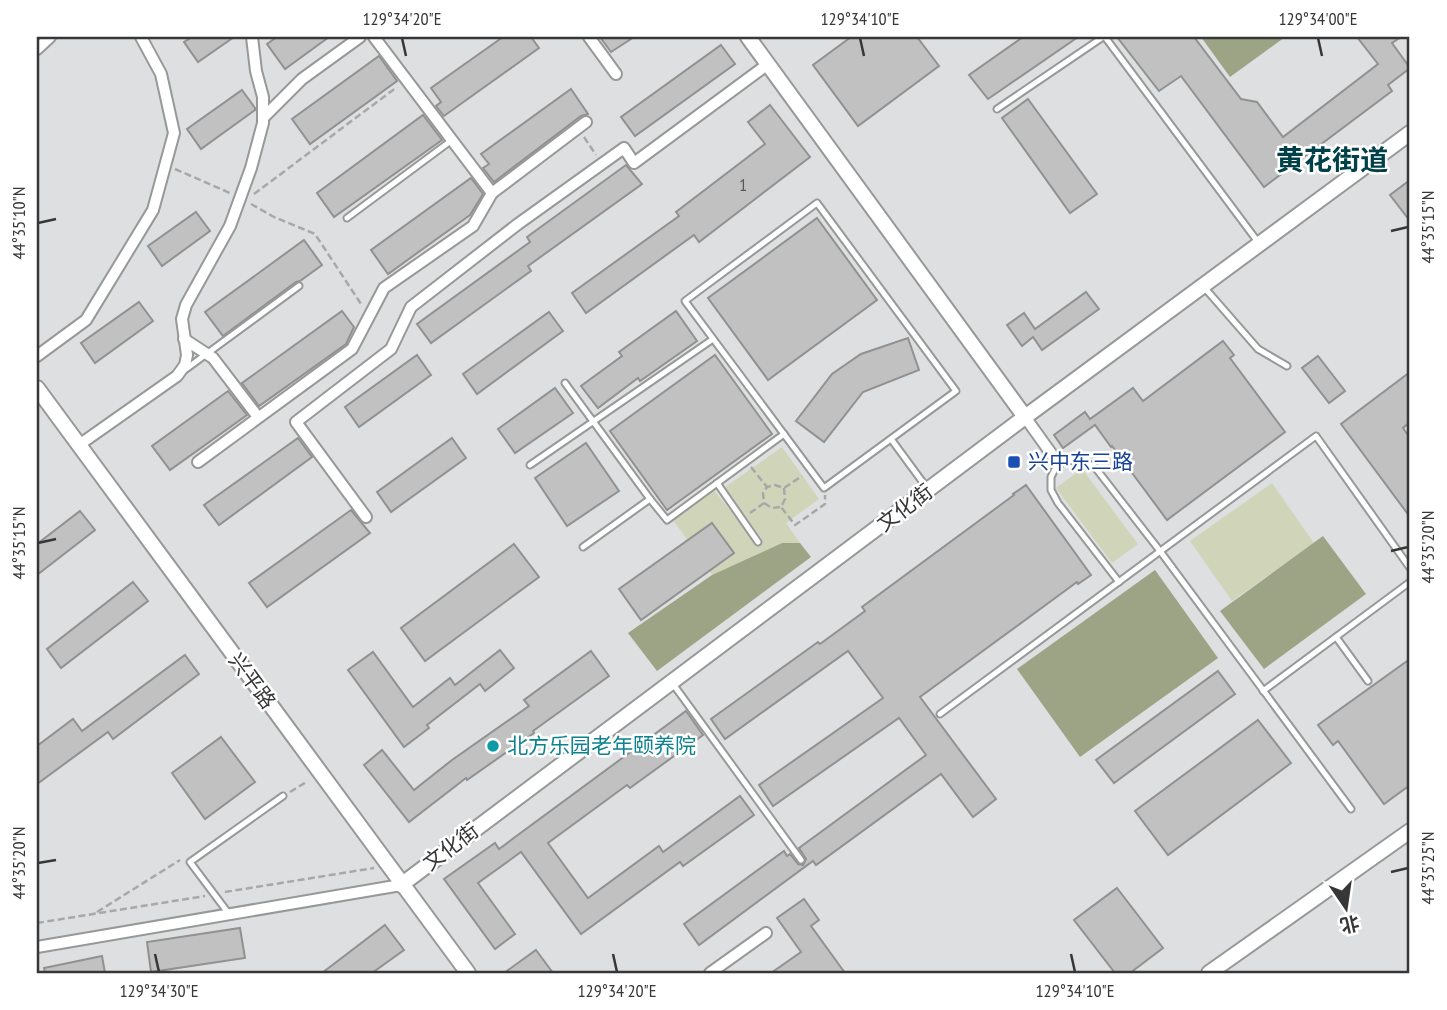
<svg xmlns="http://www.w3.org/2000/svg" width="1447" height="1010" viewBox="0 0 1447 1010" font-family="'PT Sans Narrow','Noto Sans SC',sans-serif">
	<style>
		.green { fill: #d0d5ba }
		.forest { fill: #9da385 }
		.building { fill: #c2c1c2; stroke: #919191; stroke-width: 2 }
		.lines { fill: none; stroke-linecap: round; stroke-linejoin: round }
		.service-casing { stroke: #979898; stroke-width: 9 }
		.minor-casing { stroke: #979898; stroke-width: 14 }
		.tertiary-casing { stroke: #979898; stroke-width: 18 }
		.path { stroke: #a8a8a9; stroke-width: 2.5; stroke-dasharray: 7 3.5; stroke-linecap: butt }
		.service { stroke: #fff; stroke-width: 5 }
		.minor { stroke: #fff; stroke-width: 10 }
		.tertiary { stroke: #fff; stroke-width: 14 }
		.ticks { fill: none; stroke: #373737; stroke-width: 2.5 }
		.transit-dot { fill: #1a4fb4; stroke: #fff; stroke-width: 2.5 }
		.culture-dot { fill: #0f9aa8; stroke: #fff; stroke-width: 2.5 }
		.labels { text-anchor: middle; stroke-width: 5; stroke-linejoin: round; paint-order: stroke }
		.number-label { font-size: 18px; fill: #5a5a5a }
		.transit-label { font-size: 21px; fill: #164399; stroke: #fff; text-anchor: start }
		.street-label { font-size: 21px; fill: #373737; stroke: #fff }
		.culture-label { font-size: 21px; fill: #0d838f; stroke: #fff; text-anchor: start }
		.district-label { font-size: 28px; font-weight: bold; fill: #004149; stroke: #fff }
		.neatline { fill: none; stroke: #373737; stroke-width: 2.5 }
		.ticks-label { font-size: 18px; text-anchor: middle; fill: #373737 }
	</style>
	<rect width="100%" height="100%" fill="#dedfe0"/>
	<g class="green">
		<polygon points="782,447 819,499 786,523 800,543 782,543 712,575 669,514 710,485 756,543 762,539 725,487"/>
		<polygon points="1082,469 1138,544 1112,563 1056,488"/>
		<polygon points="1272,483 1314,543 1232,601 1190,541"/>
	</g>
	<g class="forest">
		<polygon points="1201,37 1285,37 1230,77"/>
		<polygon points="1323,536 1366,594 1264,669 1220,611"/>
		<polygon points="782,543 800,543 811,557 657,671 628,633 712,575"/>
		<polygon points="1155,570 1218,658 1080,757 1017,669"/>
	</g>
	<g class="building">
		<polygon points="192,37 234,37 198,62 184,42"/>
		<polygon points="277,37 329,37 285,69 267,44"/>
		<polygon points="503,37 531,37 539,48 444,116 436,106 441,102 431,88"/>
		<polygon points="600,37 634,37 611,52"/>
		<polygon points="851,37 917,37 939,66 858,126 813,65"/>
		<polygon points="1023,37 1078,37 988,99 969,75"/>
		<polygon points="1117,37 1194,37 1241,99 1257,102 1283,137 1378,64 1357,37 1401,37 1392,43 1410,68 1388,85 1392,91 1264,187 1181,76 1159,91"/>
		<polygon points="721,45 735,64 635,136 621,117"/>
		<polygon points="379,56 397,81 310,144 292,119"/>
		<polygon points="571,89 588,114 581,116 494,182 483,168 489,164 481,154"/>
		<polygon points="242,90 255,108 255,110 201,149 187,129"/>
		<polygon points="1028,99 1097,194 1070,213 1002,118"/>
		<polygon points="770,105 810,157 699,242 694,235 586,313 572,293 679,216 676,212 765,144 748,122"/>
		<polygon points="423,115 442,140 334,217 317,193"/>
		<polygon points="626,165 642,184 528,266 531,271 431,343 417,324 530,242 527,237"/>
		<polygon points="471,178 483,194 470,215 388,274 371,250"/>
		<polygon points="1410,180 1410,221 1390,195"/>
		<polygon points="196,212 210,231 162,266 148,246"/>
		<polygon points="817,218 877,300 768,380 708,298"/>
		<polygon points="304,240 322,265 300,281 296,282 223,336 205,312"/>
		<polygon points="1086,292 1099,309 1042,350 1033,337 1022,346 1007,325 1024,313 1035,329"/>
		<polygon points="139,302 153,321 95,363 81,343"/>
		<polygon points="342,311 354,327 346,344 259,406 242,383"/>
		<polygon points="676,311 697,341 640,381 638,378 598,408 581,386 622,356 619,352"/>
		<polygon points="549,312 563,331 477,394 463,374"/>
		<polygon points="908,338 919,370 863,392 824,442 796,421 832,374 861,354"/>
		<polygon points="1223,341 1234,355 1230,358 1285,432 1167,520 1112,446 1111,447 1095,425 1063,448 1054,435 1085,412 1090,419 1133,388 1143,401"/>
		<polygon points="417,355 431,375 359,427 345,407"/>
		<polygon points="715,355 772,434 667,510 610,431"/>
		<polygon points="1318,356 1345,391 1329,403 1302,368"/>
		<polygon points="1410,372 1410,422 1403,428 1410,438 1410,517 1341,424"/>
		<polygon points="555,388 573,413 515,453 498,429"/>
		<polygon points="228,391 247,415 170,470 152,446"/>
		<polygon points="298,438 312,457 219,525 204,505"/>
		<polygon points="452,438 466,458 391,512 377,492"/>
		<polygon points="586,443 619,491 567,526 535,478"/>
		<polygon points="1026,485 1091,575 1078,584 1077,582 920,697 996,799 973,817 941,774 816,865 813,861 699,945 684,924 784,851 787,856 790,854 798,864 803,865 806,859 799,848 926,755 899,718 773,806 759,785 883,698 848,651 725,739 711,719 818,642 820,644 865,611 862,607 1014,495 1013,494"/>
		<polygon points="351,510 370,533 267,607 249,583"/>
		<polygon points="80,511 95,530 37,575 37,544"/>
		<polygon points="712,523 734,553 641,620 619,589"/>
		<polygon points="514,544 539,577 425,661 401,628"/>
		<polygon points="133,582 148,601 61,668 47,649"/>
		<polygon points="500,650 514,668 485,691 480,684 427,725 429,728 404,747 348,670 373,652 413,707 450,678 455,685"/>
		<polygon points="591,651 609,676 533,731 534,733 467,780 466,778 409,822 364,765 382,750 414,790 452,760 529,706 524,700"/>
		<polygon points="185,655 199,674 113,739 108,732 37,784 37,746 73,719 82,731"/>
		<polygon points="1410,659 1410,785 1384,804 1338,741 1333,745 1318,725"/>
		<polygon points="1218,671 1235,694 1114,783 1096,760"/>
		<polygon points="686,711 703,735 630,788 627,785 548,843 588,898 659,846 663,852 740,796 754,815 683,866 680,862 581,934 521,852 478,883 515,934 495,949 444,879 495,843 499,849"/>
		<polygon points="1258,720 1291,763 1168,855 1135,811"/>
		<polygon points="221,737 255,782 205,819 172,773"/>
		<polygon points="1117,888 1163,948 1130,973 1115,973 1074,920"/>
		<polygon points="804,899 819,920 811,926 845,973 771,973 801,952 777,918"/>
		<polygon points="385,925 404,950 372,973 322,973"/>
		<polygon points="240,928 245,958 151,972 147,942"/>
		<polygon points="536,950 553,973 504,973"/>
		<polygon points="102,956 105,973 45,973 44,968"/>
	</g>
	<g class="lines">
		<defs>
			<g id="service">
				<polyline points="1105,37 1258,242"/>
				<polyline points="997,109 1103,37"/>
				<polygon points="817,203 956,391 824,488 685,301"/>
				<polyline points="347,218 452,140"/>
				<polyline points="1203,286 1258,349 1287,366"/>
				<polyline points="186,369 299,286"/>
				<polyline points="565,383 650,499 583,547"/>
				<polyline points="891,439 927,488"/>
				<polyline points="530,465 713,339"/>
				<polyline points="717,483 758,542"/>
				<polyline points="650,499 667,520 784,434"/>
				<polyline points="1119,582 1058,503 1051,490 1051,477 1058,463 1064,461 1077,460 1094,466 1160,551 1351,809"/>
				<polyline points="1336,637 1368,681"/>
				<polyline points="673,684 801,860"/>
				<polyline points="1263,691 1410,582"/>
				<polyline points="940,714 1316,436 1410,568"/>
				<polyline points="229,914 190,862 283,796"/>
			</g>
			<g id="minor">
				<polyline points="374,37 492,193 586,122"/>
				<polyline points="589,37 616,74"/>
				<polyline points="37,49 50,37"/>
				<polyline points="263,118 302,79 360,37"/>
				<polyline points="184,339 213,358 258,417"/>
				<polyline points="37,356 86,320 153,210 174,133 161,74 141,37"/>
				<polyline points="1025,417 1058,463"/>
				<polyline points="79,445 177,376 185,365 187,355 182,319 186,305 230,226 251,168 263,123 263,97 256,71 252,37"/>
				<polyline points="198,462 352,349 384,288 473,226 492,193"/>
				<polyline points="366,517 296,422 391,349 411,307 518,224 624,148 634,163 768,64"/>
				<polyline points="37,947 401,885"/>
				<polyline points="710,973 766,933"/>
			</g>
			<g id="tertiary">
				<polyline points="748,37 1025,417"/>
				<polyline points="37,388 468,973"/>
				<polyline points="401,885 1025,417 1410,133"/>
				<polyline points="1209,973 1410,831"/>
			</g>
		</defs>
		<use href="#service" class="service-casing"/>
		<use href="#minor" class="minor-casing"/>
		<use href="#tertiary" class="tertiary-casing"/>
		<g class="path">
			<polyline points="584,137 596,155"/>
			<polyline points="175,169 230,193"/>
			<polyline points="254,194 397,87"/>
			<polyline points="251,204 274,217 315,234 361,304"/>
			<polyline points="751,467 767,487"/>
			<polyline points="784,488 785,499 781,507 795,525 825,504 825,495"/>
			<polyline points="764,503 772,508 781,507"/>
			<polyline points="750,513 764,503 763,493 767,487 775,485 784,488 802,476"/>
			<polyline points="290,792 308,781"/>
			<polyline points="225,892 374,868"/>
			<polyline points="97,912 180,860"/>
			<polyline points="37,923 205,896"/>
		</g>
		<use href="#service" class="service"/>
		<use href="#minor" class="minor"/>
		<use href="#tertiary" class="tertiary"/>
	</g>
	<path class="ticks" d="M402,38L406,56M860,38L864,56M1318,38L1322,56M38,223L56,219M1391,231L1408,227M38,543L56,539M1391,551L1408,547M38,863L56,860M1391,872L1408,868M155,954L159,972M613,954L617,972M1071,954L1075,972"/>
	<rect class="transit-dot" x="1007" y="455" width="14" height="14" rx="3.5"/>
	<circle class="culture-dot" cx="493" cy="746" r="7"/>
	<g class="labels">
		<g class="number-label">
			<text x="743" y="191">1</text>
		</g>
		<g class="transit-label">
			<text x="1028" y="469">兴中东三路</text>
		</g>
		<g class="street-label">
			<text transform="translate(905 508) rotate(-37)" y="7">文化街</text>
			<text transform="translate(252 681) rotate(54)" y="7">兴平路</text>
			<text transform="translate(451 847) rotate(-37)" y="7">文化街</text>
		</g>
		<g class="culture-label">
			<text x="507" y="753">北方乐园老年颐养院</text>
		</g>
		<g class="district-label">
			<text x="1332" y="170">黄花街道</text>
		</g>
	</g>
	<rect width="1447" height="1010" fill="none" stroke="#ffffff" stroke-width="77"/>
	<g transform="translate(1346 908) rotate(167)" stroke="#ffffff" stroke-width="5" paint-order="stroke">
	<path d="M0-5L12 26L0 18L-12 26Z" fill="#373737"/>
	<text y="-10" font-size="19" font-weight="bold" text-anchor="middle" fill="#373737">北</text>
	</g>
	<rect x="38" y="38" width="1370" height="934" class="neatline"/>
	<g class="ticks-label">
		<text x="402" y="25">129°34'20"E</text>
		<text x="860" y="25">129°34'10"E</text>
		<text x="1318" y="25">129°34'00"E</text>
		<text transform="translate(19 223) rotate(-90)" y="6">44°35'10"N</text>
		<text transform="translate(1428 227) rotate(-90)" y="6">44°35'15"N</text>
		<text transform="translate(19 543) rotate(-90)" y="6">44°35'15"N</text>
		<text transform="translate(1428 547) rotate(-90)" y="6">44°35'20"N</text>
		<text transform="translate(19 863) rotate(-90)" y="6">44°35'20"N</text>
		<text transform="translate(1428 868) rotate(-90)" y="6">44°35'25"N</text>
		<text x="159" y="997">129°34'30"E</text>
		<text x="617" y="997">129°34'20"E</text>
		<text x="1075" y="997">129°34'10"E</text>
	</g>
</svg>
